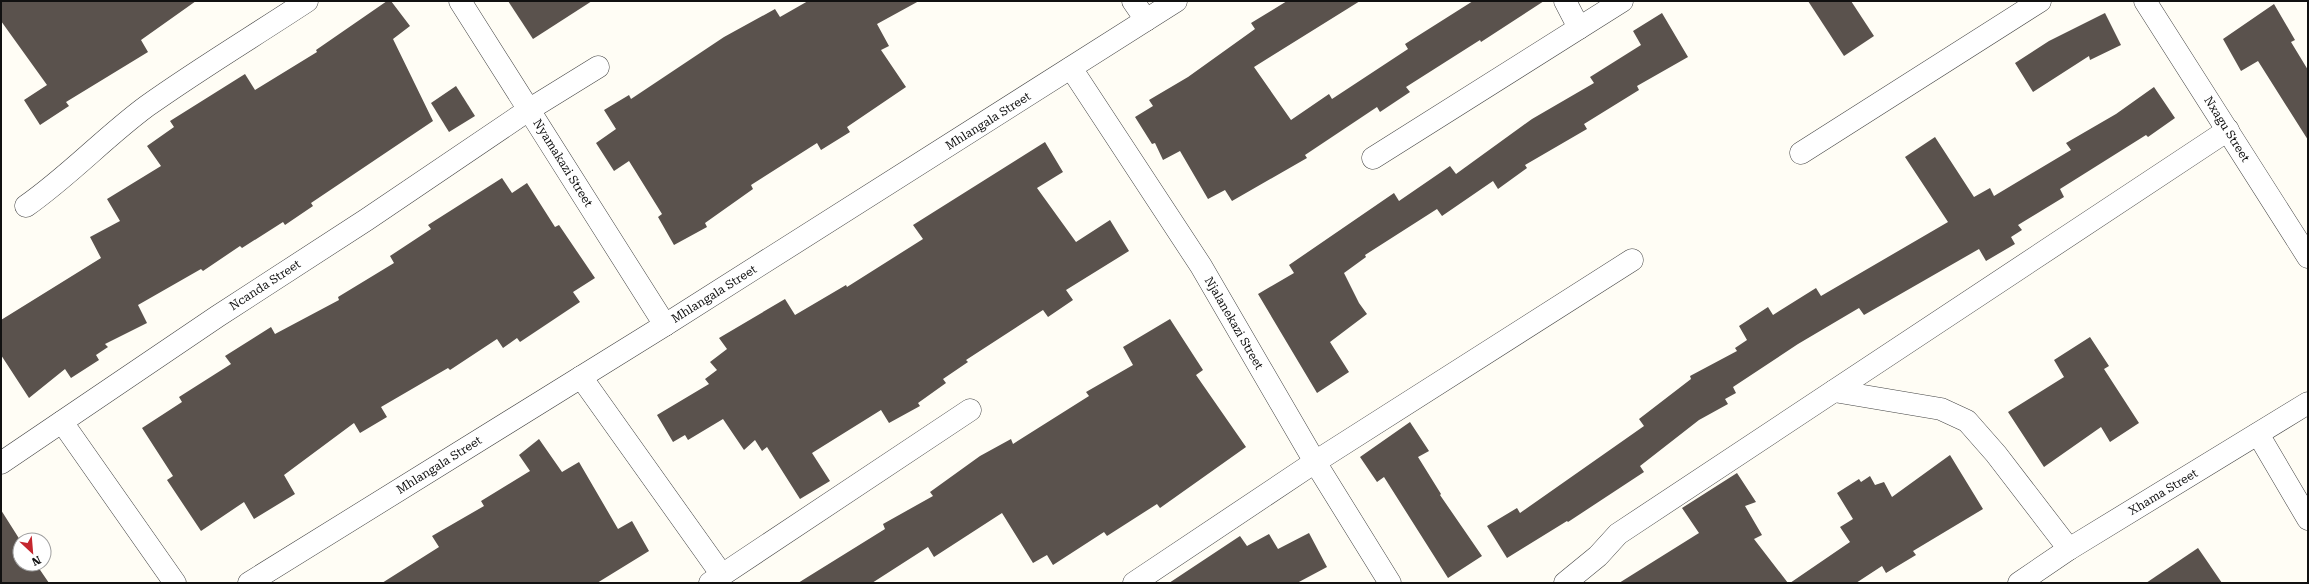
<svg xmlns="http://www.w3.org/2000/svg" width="2309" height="584" viewBox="0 0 2309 584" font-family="'Roboto Serif',serif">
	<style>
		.building { fill: #5a524d }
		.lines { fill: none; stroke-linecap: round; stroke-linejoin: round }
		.minor-casing { stroke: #444; stroke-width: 23 }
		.minor { stroke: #fff; stroke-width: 22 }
		.labels { text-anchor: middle; stroke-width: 4; stroke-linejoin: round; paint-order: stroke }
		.street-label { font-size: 12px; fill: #111; stroke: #fff }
	</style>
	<rect width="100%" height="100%" fill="#fffdf5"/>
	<g class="building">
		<polygon points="1,1 196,1 141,40 148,52 66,102 69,106 40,125 24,100 47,85 1,21"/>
		<polygon points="387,1 391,1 410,26 393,39 433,121 311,203 313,206 285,225 283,222 242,248 240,246 203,271 201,269 138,305 147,323 105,344 108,347 96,355 99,360 71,378 65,369 29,398 1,355 1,320 101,258 90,237 120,221 107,199 161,166 147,146 174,127 170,121 245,74 255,90 317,52 316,50"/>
		<polygon points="508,1 592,1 533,39"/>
		<polygon points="808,1 919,1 877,24 889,46 881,50 906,87 847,127 850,132 821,150 817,143 751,185 753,189 705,223 707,227 674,245 658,217 662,214 629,161 614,171 596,143 616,129 604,110 629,95 631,99 724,37 775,9 780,17"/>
		<polygon points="1287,1 1360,1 1254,67 1291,120 1329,94 1332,99 1408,49 1405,44 1473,1 1544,1 1481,42 1480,40 1406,87 1410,92 1380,112 1377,107 1305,155 1307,158 1232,201 1225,190 1208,199 1180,151 1163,160 1155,143 1152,144 1135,117 1153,106 1149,100 1188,77 1255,29 1251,23"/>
		<polygon points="1808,1 1851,1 1874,36 1844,56"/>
		<polygon points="2274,4 2295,40 2291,42 2308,70 2308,140 2258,61 2241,71 2223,39"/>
		<polygon points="1662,13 1688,57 1637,86 1639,90 1584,124 1587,129 1525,165 1527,168 1498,189 1493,181 1442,216 1437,209 1365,255 1366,257 1344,273 1359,303 1367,314 1330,342 1349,372 1317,393 1258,294 1294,273 1289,265 1394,193 1399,201 1450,166 1456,174 1532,119 1594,83 1590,77 1641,45 1633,31"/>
		<polygon points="2105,13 2121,45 2090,60 2089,56 2033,92 2015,63 2049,41"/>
		<polygon points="456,86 475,116 449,132 431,103"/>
		<polygon points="2154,87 2175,118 2148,137 2146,135 2060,189 2064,197 2018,225 2022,230 2011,237 2015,244 1986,261 1979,249 1864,315 1859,308 1798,344 1733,387 1736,393 1725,399 1728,404 1699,420 1640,466 1644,472 1568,522 1567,521 1507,558 1487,526 1517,508 1520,513 1644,426 1639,419 1691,379 1690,376 1737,351 1735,348 1747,340 1739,326 1768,307 1773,315 1816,288 1821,296 1948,222 1905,157 1935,137 1974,197 1990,188 1994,196 2071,150 2066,143 2116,114"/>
		<polygon points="1045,142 1063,172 1037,188 1076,242 1110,220 1129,251 1066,290 1073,300 1048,317 1043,310 966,360 968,362 943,379 946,383 918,403 920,406 889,423 881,410 812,453 830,481 800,499 767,447 762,451 755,440 744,450 723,419 688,440 685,435 673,442 657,415 709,384 705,379 717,370 710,362 727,349 719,338 785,299 795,315 846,285 847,287 923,239 913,225"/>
		<polygon points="502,178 512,193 527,183 555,227 559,225 595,278 573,292 580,302 520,342 517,338 503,348 497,339 450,370 448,368 381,407 387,417 360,433 354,423 284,475 295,494 254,519 244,502 201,531 167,480 173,476 142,428 182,402 179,397 231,364 225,356 271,327 275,334 339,300 338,297 394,263 390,256 431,229 428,225"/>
		<polygon points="1170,319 1203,370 1196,375 1246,447 1160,508 1157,504 1107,536 1104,532 1053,565 1047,555 1033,563 1002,513 934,557 928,547 872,583 798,583 885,529 883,524 933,496 930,492 980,456 1011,439 1013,444 1089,396 1086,392 1133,365 1123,347"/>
		<polygon points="2090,337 2109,366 2104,369 2139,423 2110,442 2101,427 2044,467 2008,412 2064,377 2054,360"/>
		<polygon points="1410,422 1429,451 1418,457 1441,494 1440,495 1482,556 1448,578 1384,477 1377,482 1360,457"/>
		<polygon points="539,439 562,472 579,462 618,529 632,521 649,551 597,583 382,583 439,547 432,536 484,506 481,501 530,471 519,455"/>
		<polygon points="1950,455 1983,509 1913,551 1916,555 1886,573 1882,566 1856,583 1790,583 1850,542 1840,527 1853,519 1837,493 1859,479 1861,482 1870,476 1875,485 1884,482 1892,497"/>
		<polygon points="1737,473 1756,502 1745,506 1762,535 1754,539 1788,583 1619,583 1699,533 1682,508"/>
		<polygon points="1,510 20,540 20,564 36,564 49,583 1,583"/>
		<polygon points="1309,533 1327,567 1297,583 1169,583 1240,536 1247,546 1269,534 1278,549"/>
		<polygon points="2198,548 2222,583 2146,583"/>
	</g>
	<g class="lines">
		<defs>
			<g id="minor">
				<polyline points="460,1 665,325"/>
				<polyline points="1133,1 1146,20"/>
				<polyline points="1565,1 1579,28"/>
				<polyline points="2145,1 2308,257"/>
				<polyline points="1071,68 1201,266 1315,462 1390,583"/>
				<polyline points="1801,153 2040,1"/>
				<polyline points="1373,158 1622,1"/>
				<path d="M26,206C69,176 105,137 147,106C199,69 254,36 307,1"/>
				<polyline points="581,377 722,575"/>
				<polyline points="1834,391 1941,409 1967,421 1996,454 2069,549"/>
				<polyline points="62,422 175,583"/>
				<polyline points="2258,434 2308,519"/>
				<polyline points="1,463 218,316 366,220 530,109 598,67"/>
				<polyline points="249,583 665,325 1176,1"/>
				<polyline points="710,583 970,410"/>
				<polyline points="1134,583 1315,462 1632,260"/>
				<polyline points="1565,583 1598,556 1618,534 2228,130"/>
				<polyline points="2019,583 2069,549 2308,403"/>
			</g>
		</defs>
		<use href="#minor" class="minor-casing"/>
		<use href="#minor" class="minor"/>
	</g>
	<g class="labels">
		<g class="street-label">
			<text transform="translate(988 121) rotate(-32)" y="4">Mhlangala Street</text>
			<text transform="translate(2227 129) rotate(58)" y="4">Nxagu Street</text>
			<text transform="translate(563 163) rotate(58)" y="4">Nyamakazi Street</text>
			<text transform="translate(265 285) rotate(-33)" y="4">Ncanda Street</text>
			<text transform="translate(714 294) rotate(-32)" y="4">Mhlangala Street</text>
			<text transform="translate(1234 323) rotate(60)" y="4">Njalanekazi Street</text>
			<text transform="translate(439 465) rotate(-32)" y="4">Mhlangala Street</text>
			<text transform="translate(2163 492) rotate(-31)" y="4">Xhama Street</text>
		</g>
	</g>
	<rect width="2309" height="584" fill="none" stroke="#111111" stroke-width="4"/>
	<g transform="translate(32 552) rotate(154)"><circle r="19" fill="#ffffff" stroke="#a0a0a0"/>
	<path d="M0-3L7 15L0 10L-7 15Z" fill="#c4262e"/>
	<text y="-6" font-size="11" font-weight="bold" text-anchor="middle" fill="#111111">N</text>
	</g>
</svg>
